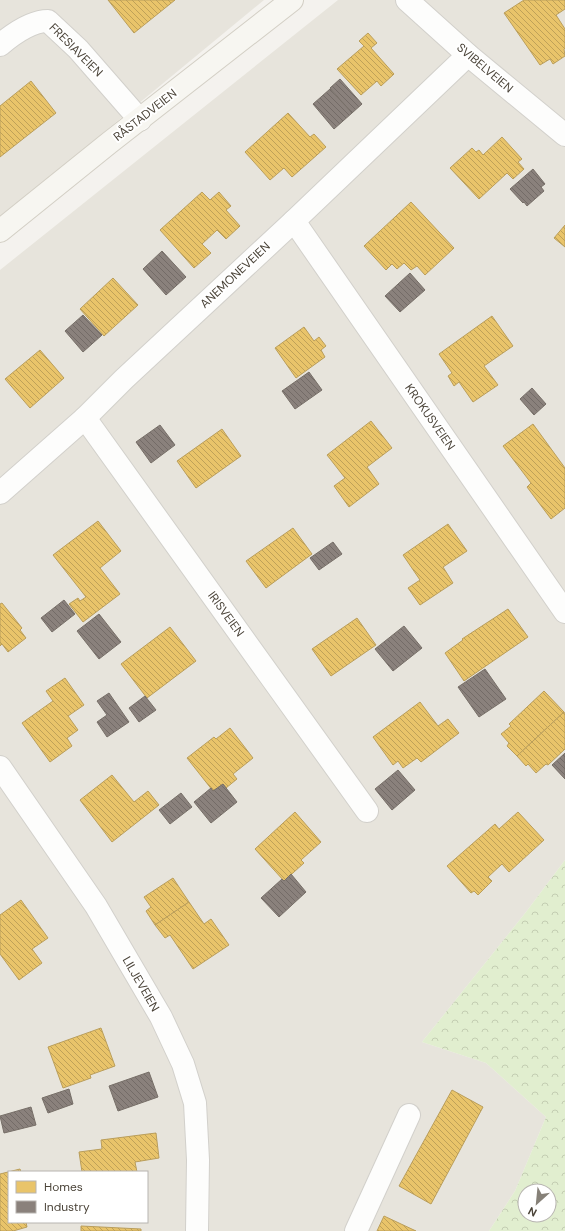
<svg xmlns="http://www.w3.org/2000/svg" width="565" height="1231" viewBox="0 0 565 1231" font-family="'DM Sans',sans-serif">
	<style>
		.residential { fill: #e7e4dc; fill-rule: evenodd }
		.forest { fill: url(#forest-crowns); fill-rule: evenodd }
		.homes { fill: url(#homes-back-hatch); stroke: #ba9e5b }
		.industry { fill: url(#industry-back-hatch); stroke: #776f68 }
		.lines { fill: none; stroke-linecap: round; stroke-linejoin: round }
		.street-casing { stroke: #d2d0cb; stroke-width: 24 }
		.secondary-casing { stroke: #d3cfc5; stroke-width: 24 }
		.street { stroke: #fdfdfc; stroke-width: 22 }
		.secondary { stroke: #f7f6f1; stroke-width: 22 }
		.labels { text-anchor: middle; stroke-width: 4; stroke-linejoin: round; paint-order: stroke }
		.street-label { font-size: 12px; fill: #4b4439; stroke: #fff }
	</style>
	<defs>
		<pattern id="forest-crowns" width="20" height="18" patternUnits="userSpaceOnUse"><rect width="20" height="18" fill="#e1eecf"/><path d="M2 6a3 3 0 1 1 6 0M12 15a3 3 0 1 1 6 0" fill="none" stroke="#c3cdb2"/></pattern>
		<pattern id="homes-back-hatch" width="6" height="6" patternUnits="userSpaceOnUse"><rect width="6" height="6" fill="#e9c46a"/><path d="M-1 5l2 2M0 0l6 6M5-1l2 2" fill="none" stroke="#bfa158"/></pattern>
		<pattern id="industry-back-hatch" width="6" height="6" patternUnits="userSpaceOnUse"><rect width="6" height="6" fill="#8a817c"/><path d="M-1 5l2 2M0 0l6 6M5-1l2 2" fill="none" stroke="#736b67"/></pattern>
	</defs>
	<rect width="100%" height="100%" fill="#f4f2ee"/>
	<g class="residential">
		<polygon points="0,0 264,0 0,218"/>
		<path d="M338,0H565V860L526,912L422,1042L486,1063L546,1117L515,1191L489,1231H0V270ZM9,1172H147V1222H9Z"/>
	</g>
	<path class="forest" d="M565,860V1231H489L515,1191L546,1117L486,1063L422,1042L526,912ZM525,1191H549V1215H525Z"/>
	<g class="homes">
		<polygon points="108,0 175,0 134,33"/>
		<polygon points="524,0 565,0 565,9 556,15 565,29 565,48 564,49 565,56 553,64 550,59 540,65 504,13"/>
		<polygon points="368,33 377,43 371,48 394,74 381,86 377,81 361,95 337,69 364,46 359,41"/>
		<polygon points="31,81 56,113 0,157 0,106"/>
		<polygon points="288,113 310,137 314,134 326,147 292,177 284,168 270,180 245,152"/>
		<polygon points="502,137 522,159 518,162 524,169 513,179 507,173 479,199 450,168 472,148 476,152 479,150 483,155"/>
		<polygon points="202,192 210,200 219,192 231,206 226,210 240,226 226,239 217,230 202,244 211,253 194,268 160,230"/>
		<polygon points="411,202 454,248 425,275 417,266 411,270 404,263 397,269 392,264 386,270 364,246"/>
		<polygon points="565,225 565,247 554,238"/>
		<polygon points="113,278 138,305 104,336 80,309"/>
		<polygon points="492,316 513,346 484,366 498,385 473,402 459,382 454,386 448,376 452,373 439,354"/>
		<polygon points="304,327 314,341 319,337 326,346 321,350 325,357 296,378 275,348"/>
		<polygon points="40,350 64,378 30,408 5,379"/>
		<polygon points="371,421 392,448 367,467 379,484 349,507 334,486 345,478 327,455"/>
		<polygon points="533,424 565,468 565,508 551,519 527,487 531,483 503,446"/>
		<polygon points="222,429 241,456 196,488 177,461"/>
		<polygon points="98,521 121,551 100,568 120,594 83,622 69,604 78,598 80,601 86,597 53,555"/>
		<polygon points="448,524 467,551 443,567 453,583 420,605 408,588 420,580 403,555"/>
		<polygon points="293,528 312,554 266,588 246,561"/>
		<polygon points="2,603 22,628 20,630 26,638 8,652 2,644 0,646 0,604"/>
		<polygon points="508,609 528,637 464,681 445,653 463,640 462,639"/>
		<polygon points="357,618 376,645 331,676 312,649"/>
		<polygon points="170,627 196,661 147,698 121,664"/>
		<polygon points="65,678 84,705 68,716 78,730 67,738 72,746 50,762 22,723 53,701 46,691"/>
		<polygon points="544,691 564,712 517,756 507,746 509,743 501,734 511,726 509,724"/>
		<polygon points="420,702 438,726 448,719 459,733 421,762 417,758 403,768 398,761 393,765 373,737"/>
		<polygon points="564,712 565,714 565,749 548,765 546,764 536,773 528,764 526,766 517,756"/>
		<polygon points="230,728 253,758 233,774 237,779 226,788 223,784 213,791 187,758 214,737 216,739"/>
		<polygon points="112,775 134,802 148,791 159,805 112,842 80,800"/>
		<polygon points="295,812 321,842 301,860 304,863 284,881 255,849"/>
		<polygon points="518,812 544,840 509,872 502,864 488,877 492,881 478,895 474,891 471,893 447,866 495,824 499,829"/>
		<polygon points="173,878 189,902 155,925 146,911 151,907 144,897"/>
		<polygon points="21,900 48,938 32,949 42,963 19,980 0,954 0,915"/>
		<polygon points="189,902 204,924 211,919 229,945 193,969 170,935 165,938 155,925"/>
		<polygon points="101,1028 115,1066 90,1075 91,1078 63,1088 48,1047"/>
		<polygon points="452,1090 483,1107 431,1204 399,1186"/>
		<polygon points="156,1133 159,1158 135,1162 137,1172 82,1172 79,1152 102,1149 101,1140"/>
		<polygon points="20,1169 21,1172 9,1172 9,1222 26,1222 27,1227 13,1231 0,1231 0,1174"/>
		<polygon points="384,1216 416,1231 377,1231"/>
		<polygon points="81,1226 141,1229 141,1231 81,1231"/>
	</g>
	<g class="industry">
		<polygon points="340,79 362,104 352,113 330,88"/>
		<polygon points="330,89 352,113 334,129 313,104"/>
		<polygon points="533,169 545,184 541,187 544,191 527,206 524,202 523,203 510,189"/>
		<polygon points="162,251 186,277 166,295 143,269"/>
		<polygon points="410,273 425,290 400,312 385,296"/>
		<polygon points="83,315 102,335 83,352 65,331"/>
		<polygon points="309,372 322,390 295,409 282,391"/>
		<polygon points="532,388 546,404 534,415 520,399"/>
		<polygon points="160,425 175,445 151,463 136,442"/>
		<polygon points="333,542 342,554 319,570 310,558"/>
		<polygon points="64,600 75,614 52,632 41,618"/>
		<polygon points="99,614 121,642 99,659 77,631"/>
		<polygon points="404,626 422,648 393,671 375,649"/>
		<polygon points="485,669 506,699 479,717 458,687"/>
		<polygon points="109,693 129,722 107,737 97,722 107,715 97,701"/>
		<polygon points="145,696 156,710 139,722 129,708"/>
		<polygon points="565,753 565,779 552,765"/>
		<polygon points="398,770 415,790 392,810 375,789"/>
		<polygon points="223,784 237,802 211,823 194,802 211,788 213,791"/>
		<polygon points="181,793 192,807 170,824 159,810"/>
		<polygon points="291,874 306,892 279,917 261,898 282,879 284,881"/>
		<polygon points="149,1072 158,1097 118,1111 109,1086"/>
		<polygon points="69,1089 73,1104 48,1113 42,1098"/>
		<polygon points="31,1107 36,1125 4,1133 0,1116"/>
	</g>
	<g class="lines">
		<defs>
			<g id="street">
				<polyline points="407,0 468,55 565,135"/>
				<path d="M0,45C13,34 31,21 48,21L78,49L140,120"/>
				<polyline points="294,221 565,612"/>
				<polyline points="85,418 367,811"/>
				<polyline points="0,493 85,418 124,379 294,221 468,55"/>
				<polyline points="0,767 96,906 161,1017 183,1064 195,1103 198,1160 197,1231"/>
				<polyline points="356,1231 409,1115"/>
			</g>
			<polyline id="secondary" points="0,231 109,143 292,0"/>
		</defs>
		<use href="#street" class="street-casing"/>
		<use href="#secondary" class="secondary-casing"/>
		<use href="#street" class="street"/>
		<use href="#secondary" class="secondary"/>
	</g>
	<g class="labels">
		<g class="street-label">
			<text transform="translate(76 50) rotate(45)" y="4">FRESIAVEIEN</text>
			<text transform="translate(485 68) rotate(40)" y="4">SVIBELVEIEN</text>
			<text transform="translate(145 115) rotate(-38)" y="4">RÅSTADVEIEN</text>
			<text transform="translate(235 275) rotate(-43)" y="4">ANEMONEVEIEN</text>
			<text transform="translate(430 417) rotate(55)" y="4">KROKUSVEIEN</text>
			<text transform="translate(226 614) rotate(54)" y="4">IRISVEIEN</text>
			<text transform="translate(141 984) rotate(60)" y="4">LILJEVEIEN</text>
		</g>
	</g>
	<rect x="8" y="1171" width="140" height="52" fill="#ffffff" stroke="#b7b4b0"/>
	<rect x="16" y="1181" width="20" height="12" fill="#e9c46a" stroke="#b7b4b0"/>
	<text x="44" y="1191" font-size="12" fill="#4b4439">Homes</text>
	<rect x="16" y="1201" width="20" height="12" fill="#8a817c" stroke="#b7b4b0"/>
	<text x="44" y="1211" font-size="12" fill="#4b4439">Industry</text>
	<g transform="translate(537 1203) rotate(207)"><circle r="19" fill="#ffffff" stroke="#b7b4b0"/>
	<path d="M0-3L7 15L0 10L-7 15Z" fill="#868178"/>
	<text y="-6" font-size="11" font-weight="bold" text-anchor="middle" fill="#4b4439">N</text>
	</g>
</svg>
